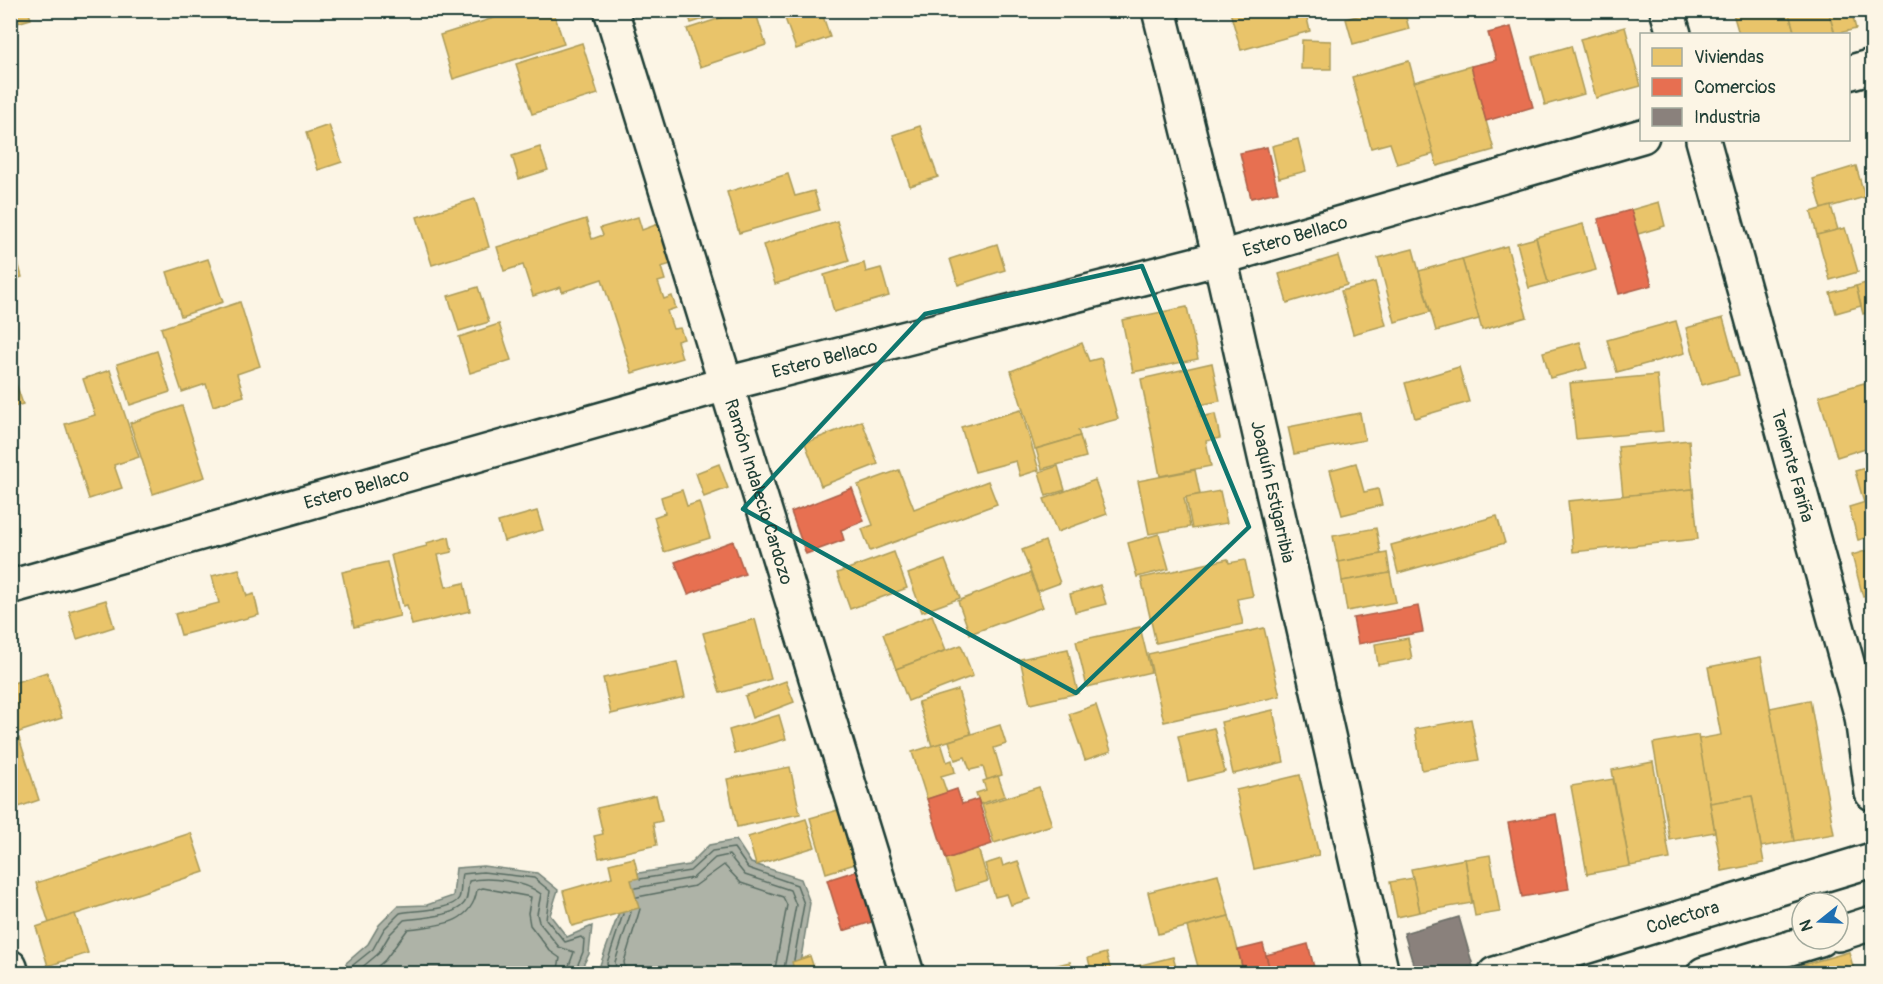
<svg xmlns="http://www.w3.org/2000/svg" width="1883" height="984" viewBox="0 0 1883 984" font-family="Pangolin,sans-serif">
	<style>
		.water { fill: #aeb3a7; stroke: #758479; stroke-width: 1.5 }
		.homes { fill: #e9c46a; stroke: #ac9c5a; stroke-width: 1.5 }
		.shops { fill: #e76f51; stroke: #ab6048; stroke-width: 1.5 }
		.industry { fill: #8a817c; stroke: #6a6d66; stroke-width: 1.5 }
		.lines { fill: none; stroke-linecap: round; stroke-linejoin: round }
		.shore { stroke: #586c62; stroke-width: 1.5 }
		.minor-casing { stroke: #1f3d34; stroke-width: 38 }
		.major-casing { stroke: #1f3d34; stroke-width: 38 }
		.highway-casing { stroke: #1f3d34; stroke-width: 38 }
		.minor { stroke: #fcf5e5; stroke-width: 33 }
		.major { stroke: #fcf5e5; stroke-width: 33 }
		.highway { stroke: #fcf5e5; stroke-width: 33 }
		.marked { fill: none; stroke: #0f766e; stroke-width: 4.5; stroke-linejoin: round }
		.labels { text-anchor: middle; stroke-width: 6; stroke-linejoin: round; paint-order: stroke }
		.street-label { font-size: 18px; fill: #1f3d34; stroke: #fcf5e5 }
	</style>
	<rect width="100%" height="100%" fill="#fcf5e5"/>
	<filter id="ink" filterUnits="userSpaceOnUse"><feTurbulence type="fractalNoise" baseFrequency=".0167" numOctaves="2"/><feDisplacementMap in="SourceGraphic" scale="12" xChannelSelector="R" yChannelSelector="G"/><feConvolveMatrix kernelMatrix="1 2 1 2 8 2 1 2 1" color-interpolation-filters="sRGB"/></filter>
	<g filter="url(#ink)">
		<g class="water">
			<polygon points="736,840 751,863 801,879 810,903 801,958 795,973 605,974 600,965 633,874 689,865 709,845"/>
			<polygon points="483,866 537,873 558,890 550,915 567,937 592,926 589,954 579,973 346,973 346,963 368,944 379,925 398,906 427,905 453,896 456,868"/>
		</g>
		<g class="homes">
			<polygon points="10,10 28,10 31,19 10,25"/>
			<polygon points="519,10 553,10 564,44 453,79 440,35"/>
			<polygon points="687,10 732,10 691,23"/>
			<polygon points="745,10 755,10 766,45 700,67 687,29"/>
			<polygon points="782,10 821,10 830,37 796,49"/>
			<polygon points="1235,10 1305,10 1310,31 1241,50 1230,12"/>
			<polygon points="1377,10 1404,10 1409,29 1353,44 1346,19"/>
			<polygon points="1732,10 1788,10 1795,34 1739,34"/>
			<polygon points="1788,10 1828,10 1835,34 1795,34"/>
			<polygon points="1828,10 1851,10 1856,29 1835,34"/>
			<polygon points="1625,27 1641,86 1596,98 1580,39"/>
			<polygon points="1302,40 1331,41 1331,69 1301,69"/>
			<polygon points="582,43 598,94 532,114 516,64"/>
			<polygon points="1571,46 1584,94 1545,105 1532,57"/>
			<polygon points="1409,61 1434,154 1397,164 1390,143 1371,148 1352,77"/>
			<polygon points="1471,66 1494,150 1437,166 1414,82"/>
			<polygon points="329,125 342,162 318,170 306,133"/>
			<polygon points="920,126 938,177 910,186 893,135"/>
			<polygon points="1298,139 1306,171 1279,178 1272,146"/>
			<polygon points="540,147 548,170 519,179 512,156"/>
			<polygon points="1856,166 1865,197 1822,209 1813,179"/>
			<polygon points="788,174 795,196 814,191 820,210 739,233 727,192"/>
			<polygon points="475,199 489,247 432,265 417,217"/>
			<polygon points="1659,202 1665,226 1638,234 1631,210"/>
			<polygon points="1831,206 1838,230 1817,235 1811,212"/>
			<polygon points="638,217 642,230 658,224 671,264 661,267 665,280 658,282 664,299 672,296 676,308 667,311 673,329 680,328 684,339 677,341 682,358 632,373 602,279 562,292 561,287 533,296 523,265 504,271 497,247 586,219 592,239 603,235 600,228"/>
			<polygon points="837,221 849,261 775,284 763,245"/>
			<polygon points="1583,224 1596,270 1548,283 1536,237"/>
			<polygon points="1845,228 1858,272 1830,280 1817,235"/>
			<polygon points="1536,238 1548,283 1529,288 1517,243"/>
			<polygon points="997,244 1005,270 958,285 950,259"/>
			<polygon points="1507,246 1527,317 1482,330 1462,259"/>
			<polygon points="1413,249 1430,312 1395,322 1378,258"/>
			<polygon points="1338,256 1347,285 1287,303 1279,274"/>
			<polygon points="17,258 22,277 10,281 10,260"/>
			<polygon points="208,259 223,302 181,316 167,272"/>
			<polygon points="1462,259 1479,319 1436,331 1419,271"/>
			<polygon points="864,263 866,272 881,268 889,296 834,312 824,275"/>
			<polygon points="1872,281 1872,311 1863,314 1856,286"/>
			<polygon points="1375,282 1386,325 1353,334 1341,291"/>
			<polygon points="1856,286 1861,306 1836,313 1830,293"/>
			<polygon points="478,287 489,322 459,331 448,296"/>
			<polygon points="240,302 260,366 237,374 244,396 213,406 206,384 182,392 161,328"/>
			<polygon points="1187,307 1198,359 1133,372 1122,320"/>
			<polygon points="1723,318 1739,375 1702,385 1686,328"/>
			<polygon points="1676,321 1685,353 1617,372 1607,340"/>
			<polygon points="499,324 511,360 470,373 459,337"/>
			<polygon points="1580,342 1587,368 1550,378 1543,352"/>
			<polygon points="1082,343 1089,361 1101,358 1118,419 1078,430 1080,436 1035,449 1011,371"/>
			<polygon points="157,351 170,392 130,405 117,364"/>
			<polygon points="1212,363 1220,401 1199,405 1201,417 1215,414 1220,438 1206,441 1211,466 1160,476 1141,379"/>
			<polygon points="1459,367 1469,402 1415,418 1405,383"/>
			<polygon points="110,370 139,457 114,465 122,488 89,499 65,424 95,415 83,379"/>
			<polygon points="1657,375 1663,431 1576,439 1570,383"/>
			<polygon points="14,378 23,404 10,408 10,379"/>
			<polygon points="1864,383 1872,413 1872,446 1837,457 1819,396"/>
			<polygon points="182,406 205,477 153,494 130,423"/>
			<polygon points="1021,410 1039,470 1020,476 1016,461 975,472 961,427"/>
			<polygon points="1360,413 1365,440 1294,454 1288,427"/>
			<polygon points="862,421 878,464 821,486 805,443"/>
			<polygon points="1080,436 1086,457 1042,469 1036,449"/>
			<polygon points="1689,440 1693,489 1623,496 1618,447"/>
			<polygon points="1356,463 1364,492 1378,489 1382,505 1342,515 1330,470"/>
			<polygon points="719,464 728,488 704,497 696,473"/>
			<polygon points="1058,466 1065,490 1046,496 1039,472"/>
			<polygon points="1872,466 1872,500 1864,503 1855,471"/>
			<polygon points="899,470 914,509 988,481 997,504 870,551 862,529 873,525 858,485"/>
			<polygon points="1195,470 1200,494 1184,498 1190,527 1149,534 1138,481"/>
			<polygon points="1095,480 1107,514 1057,532 1044,499"/>
			<polygon points="1693,489 1698,539 1573,552 1568,501"/>
			<polygon points="682,490 687,506 699,502 710,538 664,552 654,517 665,513 661,497"/>
			<polygon points="1220,491 1227,523 1192,529 1186,497"/>
			<polygon points="1872,500 1872,536 1858,540 1849,507"/>
			<polygon points="537,511 543,530 504,541 498,522"/>
			<polygon points="1497,516 1505,543 1398,573 1391,545"/>
			<polygon points="1376,528 1381,554 1338,562 1333,536"/>
			<polygon points="1159,534 1169,569 1137,577 1128,543"/>
			<polygon points="449,537 452,552 438,555 446,587 464,583 470,611 412,625 407,605 403,606 391,555 427,546 426,543"/>
			<polygon points="1045,541 1060,583 1038,591 1022,550"/>
			<polygon points="1872,549 1872,594 1863,597 1852,555"/>
			<polygon points="894,552 907,588 850,609 837,573"/>
			<polygon points="1387,553 1390,573 1342,581 1339,562"/>
			<polygon points="1228,559 1229,563 1245,560 1253,596 1237,599 1243,624 1156,643 1141,578"/>
			<polygon points="945,560 960,598 922,612 908,574"/>
			<polygon points="387,562 400,616 354,627 342,572"/>
			<polygon points="239,569 247,596 254,594 259,615 181,635 175,614 219,603 212,576"/>
			<polygon points="1030,573 1043,607 970,634 958,601"/>
			<polygon points="1390,573 1396,602 1347,611 1342,581"/>
			<polygon points="1100,585 1106,604 1075,612 1070,594"/>
			<polygon points="106,600 114,627 77,639 69,611"/>
			<polygon points="932,615 946,650 896,669 883,634"/>
			<polygon points="755,619 771,679 720,693 703,633"/>
			<polygon points="1140,627 1151,672 1087,687 1076,641"/>
			<polygon points="1264,628 1280,696 1164,722 1148,654"/>
			<polygon points="1408,638 1412,659 1378,665 1375,644"/>
			<polygon points="961,645 973,676 908,701 896,669"/>
			<polygon points="1068,649 1078,693 1030,704 1020,659"/>
			<polygon points="1761,657 1794,841 1761,847 1752,796 1710,803 1698,739 1721,735 1708,667"/>
			<polygon points="677,662 685,697 611,714 603,678"/>
			<polygon points="47,672 62,718 10,735 10,684"/>
			<polygon points="786,681 794,702 752,718 745,696"/>
			<polygon points="958,690 971,734 932,746 918,702"/>
			<polygon points="1810,700 1834,834 1794,841 1770,708"/>
			<polygon points="1096,705 1111,751 1085,760 1069,714"/>
			<polygon points="1273,710 1284,762 1233,774 1221,722"/>
			<polygon points="779,715 786,739 735,754 729,730"/>
			<polygon points="1471,719 1479,760 1422,770 1415,729"/>
			<polygon points="1000,725 1006,744 994,748 1002,775 987,780 983,767 970,770 965,757 955,760 949,741"/>
			<polygon points="1214,728 1225,772 1188,781 1178,736"/>
			<polygon points="1698,735 1715,832 1670,840 1653,743"/>
			<polygon points="19,738 39,800 10,810 10,741"/>
			<polygon points="941,743 947,762 952,760 955,772 941,776 947,793 927,799 912,752"/>
			<polygon points="1653,762 1670,859 1630,866 1612,770"/>
			<polygon points="790,767 800,814 737,827 727,779"/>
			<polygon points="1300,775 1319,855 1254,869 1236,790"/>
			<polygon points="998,776 1005,796 980,804 976,793 986,790 983,781"/>
			<polygon points="1613,779 1630,866 1587,874 1571,786"/>
			<polygon points="1039,787 1052,825 994,843 982,805"/>
			<polygon points="656,795 662,821 653,823 657,845 599,858 594,836 603,834 597,808"/>
			<polygon points="1752,796 1764,863 1722,871 1710,803"/>
			<polygon points="838,810 855,864 826,873 810,818"/>
			<polygon points="806,819 815,847 756,865 748,837"/>
			<polygon points="191,833 204,872 49,923 36,883"/>
			<polygon points="978,848 988,881 956,891 946,859"/>
			<polygon points="1490,855 1500,912 1475,916 1465,859"/>
			<polygon points="634,858 639,878 631,880 639,908 572,926 563,891 612,877 609,864"/>
			<polygon points="1001,859 1003,866 1018,861 1030,899 1011,905 1007,894 995,897 985,864"/>
			<polygon points="1465,859 1472,903 1420,912 1411,869"/>
			<polygon points="1218,874 1229,916 1158,934 1148,892"/>
			<polygon points="1413,878 1420,912 1397,917 1390,882"/>
			<polygon points="75,914 88,953 48,966 36,927"/>
			<polygon points="1229,916 1244,974 1200,974 1187,927"/>
			<polygon points="1849,952 1855,974 1774,974 1774,973"/>
			<polygon points="1106,953 1112,974 1092,974 1088,958"/>
			<polygon points="810,956 816,974 795,974 792,962"/>
			<polygon points="1173,957 1178,974 1143,974 1141,965"/>
			<polygon points="1070,962 1073,974 1033,974 1033,971"/>
			<polygon points="1141,965 1143,974 1122,974 1121,971"/>
		</g>
		<g class="shops">
			<polygon points="1511,27 1533,107 1486,121 1471,66 1496,60 1488,33"/>
			<polygon points="1267,147 1278,192 1251,198 1240,153"/>
			<polygon points="1631,210 1652,285 1619,294 1598,219"/>
			<polygon points="852,488 864,521 841,530 844,540 806,554 791,512"/>
			<polygon points="733,541 745,574 688,594 675,562"/>
			<polygon points="1418,606 1423,632 1358,644 1353,618"/>
			<polygon points="957,789 962,804 978,799 992,844 946,859 927,799"/>
			<polygon points="1556,814 1569,889 1522,897 1508,823"/>
			<polygon points="865,868 881,919 843,931 827,880"/>
			<polygon points="1263,944 1271,974 1244,974 1238,950"/>
			<polygon points="1308,944 1315,971 1271,974 1266,955"/>
		</g>
		<polygon class="industry" points="1459,917 1473,966 1446,974 1416,974 1404,933"/>
		<g class="lines">
			<g class="shore">
				<polyline points="640,879 690,871 712,851 734,848 748,868 797,885 804,904 794,960"/>
				<polyline points="635,888 693,878 715,858 729,855 745,875 790,890 796,905 783,974"/>
				<polyline points="637,897 695,886 724,865 741,883 783,897 787,905 774,974"/>
				<path d="M352,974L353,965L373,949L384,929L400,913C413,910 452,911 459,898C462,891 460,881 462,874L483,872L534,878L550,891L546,919L565,942L581,937L584,940L583,952L574,974"/>
				<path d="M359,974L360,969L378,954L390,934L404,920C419,918 459,917 466,900C468,895 468,887 469,881C489,876 525,881 541,894L537,914L539,922L559,947L574,952L566,974"/>
				<path d="M369,974L385,960L408,929C437,925 471,926 477,890L483,888L531,897L528,913L530,925L550,951L560,958L557,974"/>
				<polyline points="610,974 607,963 623,914"/>
				<polyline points="617,974 615,962 631,912"/>
				<polyline points="626,974 624,962 640,909"/>
			</g>
			<defs>
				<g id="minor">
					<path id="s1" d="M611,10L907,974"/>
					<path id="s2" d="M1159,10L1220,258L1382,974"/>
					<polyline points="1667,10 1674,34"/>
					<polyline points="1848,73 1872,66"/>
					<path id="s3" d="M1703,140L1862,717L1872,793"/>
					<path id="s4" d="M10,587L726,384L1220,258L1642,136"/>
					<polyline points="10,967 12,974"/>
				</g>
				<g id="major">
					<path id="s5" d="M1495,974L1872,860"/>
				</g>
				<g id="highway">
					<polyline points="1838,934 1872,923"/>
					<polyline points="1704,974 1820,939"/>
				</g>
			</defs>
			<use href="#minor" class="minor-casing"/>
			<use href="#major" class="major-casing"/>
			<use href="#highway" class="highway-casing"/>
			<use href="#minor" class="minor"/>
			<use href="#major" class="major"/>
			<use href="#highway" class="highway"/>
		</g>
	</g>
	<path class="marked" d="M1142,266L1249,527L1076,693L743,509L925,314Z"/>
	<g class="labels">
		<g class="street-label">
			<text dy="6" stroke="none"><textPath href="#s4" startOffset="1332">Estero Bellaco</textPath></text>
			<text dy="6" stroke="none"><textPath href="#s4" startOffset="846">Estero Bellaco</textPath></text>
			<text dy="6" stroke="none"><textPath href="#s3" startOffset="338">Teniente Fariña</textPath></text>
			<text dy="6" stroke="none"><textPath href="#s4" startOffset="360">Estero Bellaco</textPath></text>
			<text dy="6" stroke="none"><textPath href="#s1" startOffset="504">Ramón Indalecio Cardozo</textPath></text>
			<text dy="6" stroke="none"><textPath href="#s2" startOffset="495">Joaquín Estigarribia</textPath></text>
			<text dy="6" stroke="none"><textPath href="#s5" startOffset="196">Colectora</textPath></text>
		</g>
	</g>
	<rect width="1883" height="984" fill="none" stroke="#fcf5e5" stroke-width="36"/>
	<rect x="18" y="18" width="1847" height="948" fill="none" stroke="#1f3d34" stroke-width="2" filter="url(#ink)"/>
	<rect x="1640" y="33" width="210" height="108" fill="#fcf5e5" stroke="#a4ab9e" stroke-width="1.5"/>
	<rect x="1652" y="48" width="30" height="18" fill="#e9c46a" stroke="#a4ab9e" stroke-width="1.5"/>
	<text x="1694" y="63" font-size="18" fill="#1f3d34">Viviendas</text>
	<rect x="1652" y="78" width="30" height="18" fill="#e76f51" stroke="#a4ab9e" stroke-width="1.5"/>
	<text x="1694" y="93" font-size="18" fill="#1f3d34">Comercios</text>
	<rect x="1652" y="108" width="30" height="18" fill="#8a817c" stroke="#a4ab9e" stroke-width="1.5"/>
	<text x="1694" y="123" font-size="18" fill="#1f3d34">Industria</text>
	<g transform="translate(1820 921) rotate(252)"><circle r="28" fill="#fcf5e5" stroke="#a4ab9e" stroke-width="1.5"/>
	<path d="M0-4.5L10 22L0 15L-10 22Z" fill="#1f6fb2"/>
	<text y="-9" font-size="16" font-weight="bold" text-anchor="middle" fill="#1f3d34">N</text>
	</g>
</svg>
